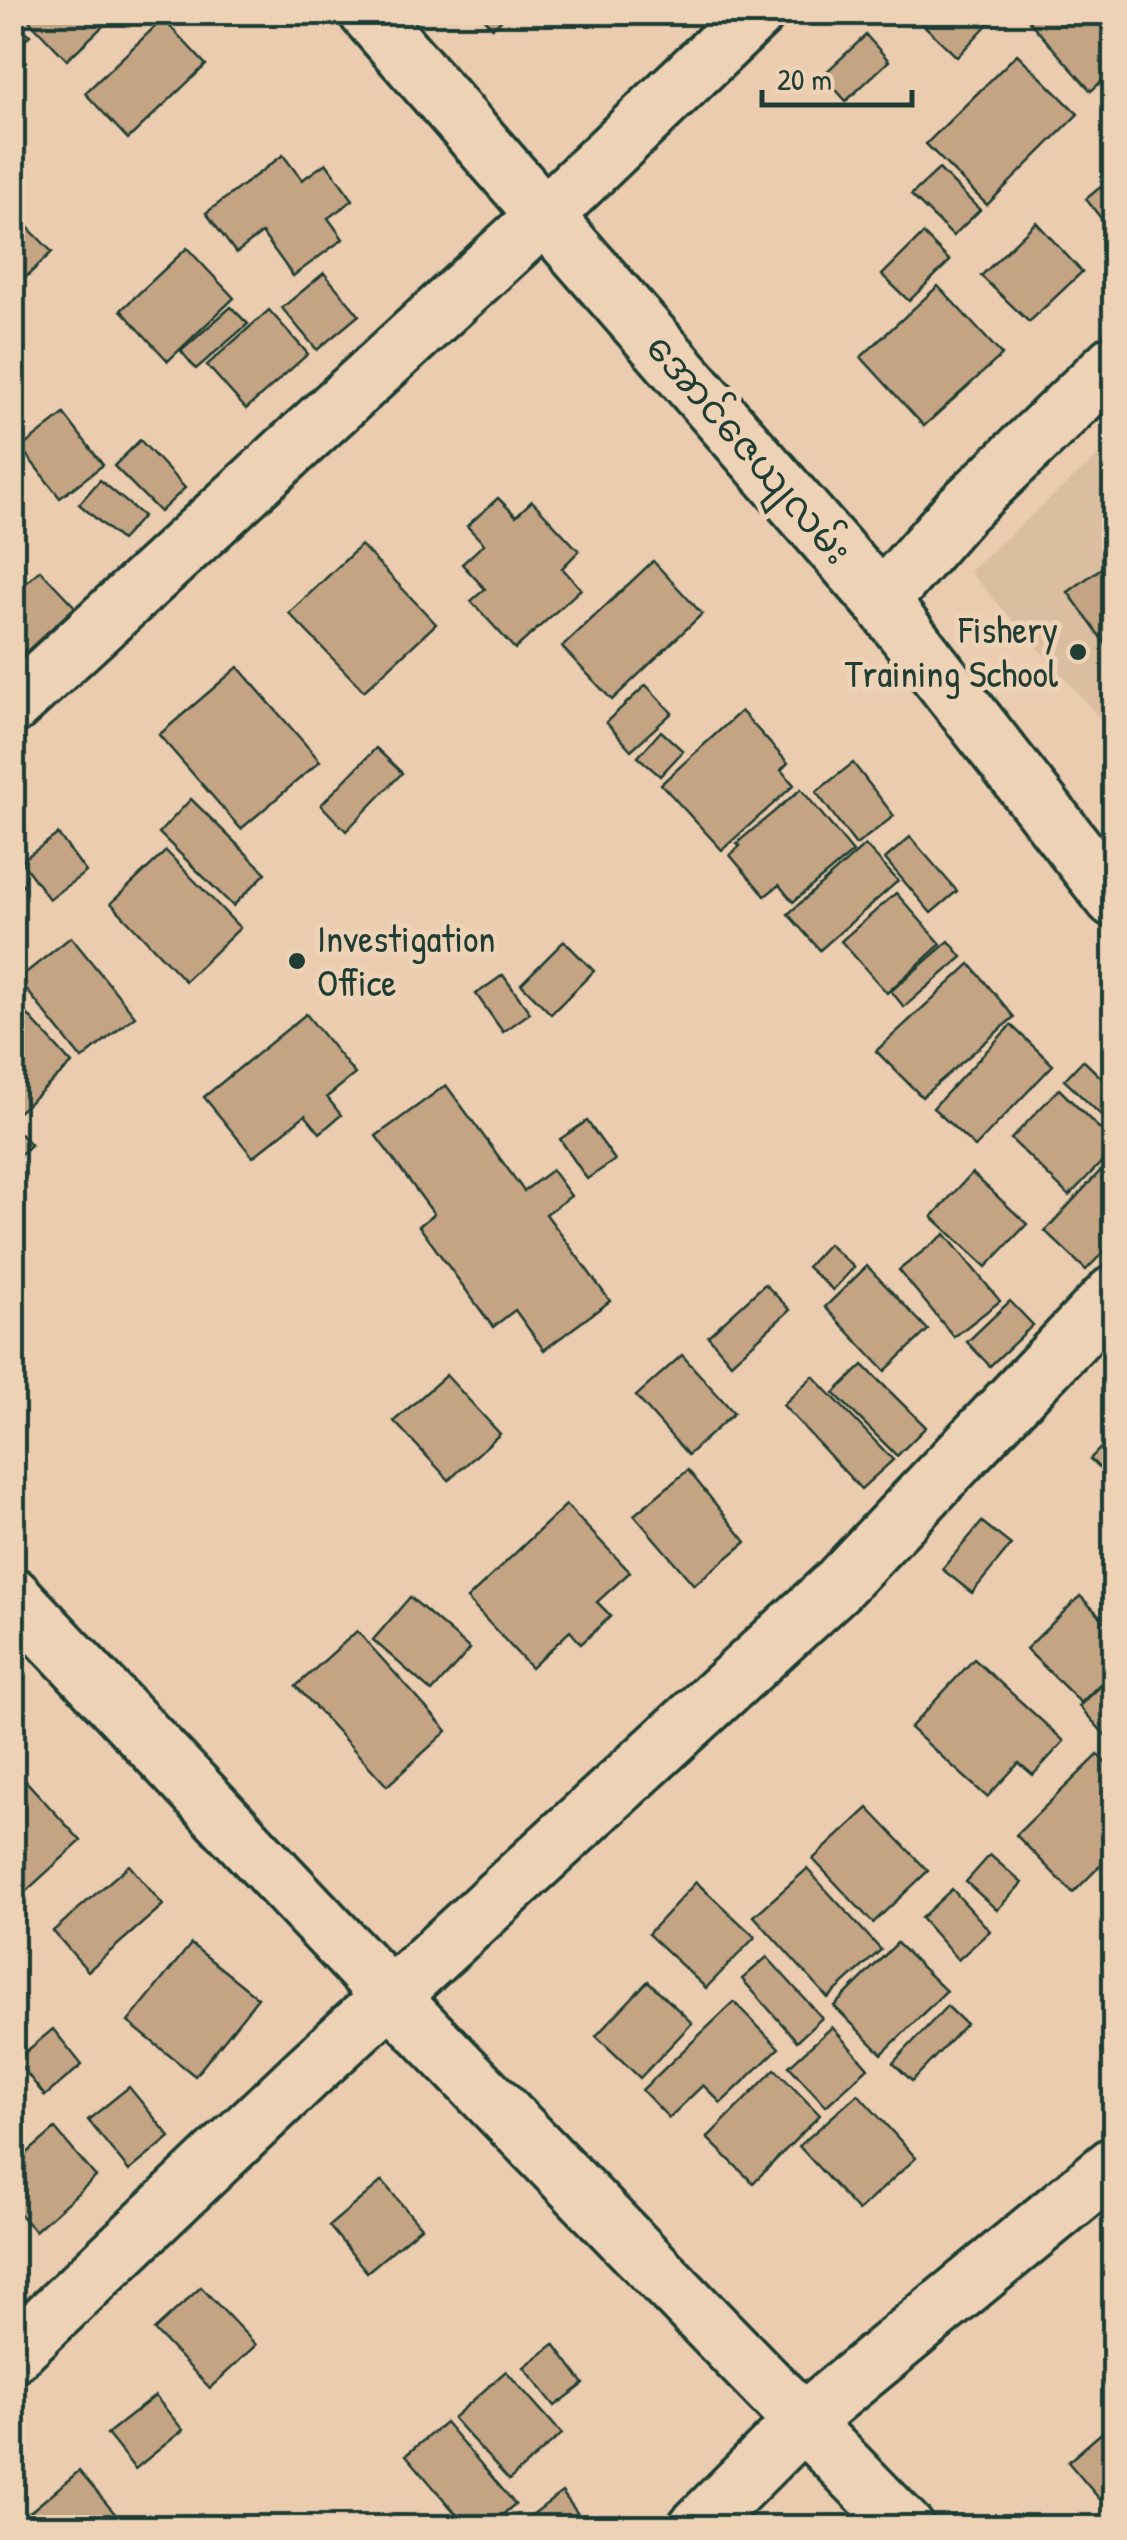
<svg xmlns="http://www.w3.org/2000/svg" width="1127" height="2540" viewBox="0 0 1127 2540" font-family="'Patrick Hand','Noto Sans Myanmar',sans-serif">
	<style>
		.built { fill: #dbbd9f }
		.building { fill: #c4a483; stroke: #1f3d34; stroke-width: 2.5 }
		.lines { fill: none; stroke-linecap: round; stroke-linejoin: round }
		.minor-casing { stroke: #1f3d34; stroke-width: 62 }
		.tertiary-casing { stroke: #1f3d34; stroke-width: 62 }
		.minor { stroke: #eed2b5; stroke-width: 55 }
		.tertiary { stroke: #eed2b5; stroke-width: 55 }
		.poi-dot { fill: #1f3d34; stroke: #eed2b5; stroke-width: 4 }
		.labels { text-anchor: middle; stroke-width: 10; stroke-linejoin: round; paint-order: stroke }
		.street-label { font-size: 38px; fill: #1f3d34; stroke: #eed2b5 }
		.poi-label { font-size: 38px; fill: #1f3d34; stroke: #eed2b5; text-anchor: end }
	</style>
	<rect width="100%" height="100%" fill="#ebccae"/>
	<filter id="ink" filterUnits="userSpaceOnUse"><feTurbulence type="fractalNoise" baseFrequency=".01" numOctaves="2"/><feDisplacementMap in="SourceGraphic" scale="20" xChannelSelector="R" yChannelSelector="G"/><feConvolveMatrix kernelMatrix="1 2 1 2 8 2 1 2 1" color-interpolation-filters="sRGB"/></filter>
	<g filter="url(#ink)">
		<polygon class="built" points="1114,442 1114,734 969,571"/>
		<g class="building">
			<polygon points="21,12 118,12 67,60"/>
			<polygon points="479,12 511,12 492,28"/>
			<polygon points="910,12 996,12 997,14 957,57"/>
			<polygon points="1039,12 1114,12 1114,70 1091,91 1029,21"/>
			<polygon points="12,19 30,35 12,53"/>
			<polygon points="163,19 206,65 128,139 85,93"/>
			<polygon points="866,35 889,61 846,101 823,75"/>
			<polygon points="1017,54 1078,114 987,205 926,144"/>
			<polygon points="283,155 302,180 326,163 353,200 328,218 343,239 293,276 262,233 236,253 206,213"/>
			<polygon points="939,169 980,210 953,236 911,195"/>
			<polygon points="1114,176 1114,235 1086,199"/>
			<polygon points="12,211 52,252 19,284 12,277"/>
			<polygon points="1036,222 1082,272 1029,322 981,276"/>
			<polygon points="923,234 950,261 909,301 882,275"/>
			<polygon points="187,248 234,298 168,361 121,310"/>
			<polygon points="324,273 359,315 317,350 282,308"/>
			<polygon points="938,286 1002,355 924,426 861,357"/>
			<polygon points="231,307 248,324 196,369 181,351"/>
			<polygon points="269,310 308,354 246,409 207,365"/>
			<polygon points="64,414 103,465 60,498 21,448"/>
			<polygon points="140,440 185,488 160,512 114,466"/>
			<polygon points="100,480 143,516 121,540 79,504"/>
			<polygon points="498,498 516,516 532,501 579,551 562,568 581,589 515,649 471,601 485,589 462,564 484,544 467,526"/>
			<polygon points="361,545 436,624 364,691 289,613"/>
			<polygon points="1114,559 1114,656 1068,592"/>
			<polygon points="653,561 702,614 612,700 562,647"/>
			<polygon points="40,570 75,607 12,665 12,596"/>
			<polygon points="238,667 320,761 241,829 159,735"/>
			<polygon points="646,685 672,713 631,750 606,722"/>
			<polygon points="741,711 788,763 781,770 794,785 722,850 661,784"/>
			<polygon points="661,731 683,751 660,776 638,757"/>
			<polygon points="376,748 402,773 346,831 321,805"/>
			<polygon points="853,763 894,816 856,845 816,792"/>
			<polygon points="801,789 853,852 793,902 779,885 765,896 730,855 740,846 737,843"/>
			<polygon points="191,799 266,873 233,906 159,833"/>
			<polygon points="58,834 86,872 49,899 21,861"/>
			<polygon points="910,837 957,891 931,913 885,859"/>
			<polygon points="865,845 898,881 820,950 788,914"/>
			<polygon points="166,851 240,928 185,981 111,903"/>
			<polygon points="12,872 23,885 12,894"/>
			<polygon points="896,893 941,944 887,993 841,941"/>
			<polygon points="71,937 135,1016 82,1059 18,979"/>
			<polygon points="564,941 594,971 551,1014 521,984"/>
			<polygon points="949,941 962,957 904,1007 891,991"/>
			<polygon points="970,964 1014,1017 922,1097 876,1051"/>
			<polygon points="503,975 530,1013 503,1032 476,994"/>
			<polygon points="17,1003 72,1064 15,1115 12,1007"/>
			<polygon points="306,1014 355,1074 327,1097 341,1115 320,1133 305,1115 253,1157 204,1097"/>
			<polygon points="1011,1025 1053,1065 975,1147 933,1108"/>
			<polygon points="1083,1060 1114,1090 1114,1101 1101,1115 1064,1080"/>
			<polygon points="446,1085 524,1191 552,1170 571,1196 546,1214 610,1301 544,1350 515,1310 493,1327 419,1226 434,1214 376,1136"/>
			<polygon points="1059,1089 1114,1143 1114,1149 1069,1196 1011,1139"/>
			<polygon points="587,1121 615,1160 587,1179 560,1139"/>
			<polygon points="12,1126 31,1145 12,1162"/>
			<polygon points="1114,1156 1114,1241 1086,1270 1045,1231"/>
			<polygon points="972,1173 1027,1224 986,1267 932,1217"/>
			<polygon points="945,1234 1000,1301 954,1337 899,1270"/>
			<polygon points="828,1244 854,1267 833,1290 807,1267"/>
			<polygon points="867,1266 928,1330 885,1371 825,1307"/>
			<polygon points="765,1284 790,1310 731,1363 708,1336"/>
			<polygon points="1010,1301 1033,1325 990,1366 967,1342"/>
			<polygon points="682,1355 734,1413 688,1455 636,1396"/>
			<polygon points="863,1365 926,1427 897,1456 834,1393"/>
			<polygon points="446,1375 500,1434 449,1480 394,1421"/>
			<polygon points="813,1376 893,1460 861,1489 783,1405"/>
			<polygon points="1114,1434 1114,1482 1090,1459"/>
			<polygon points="688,1470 746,1542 694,1585 634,1515"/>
			<polygon points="566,1505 630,1572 597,1602 611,1616 581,1644 570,1631 531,1668 467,1599"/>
			<polygon points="982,1522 1011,1545 972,1593 942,1569"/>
			<polygon points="1080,1596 1114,1630 1114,1670 1081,1703 1026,1649"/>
			<polygon points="410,1597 470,1649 432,1692 373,1640"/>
			<polygon points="357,1631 447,1731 387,1786 296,1686"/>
			<polygon points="974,1659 1064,1741 1033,1775 1019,1763 987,1797 910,1728"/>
			<polygon points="1114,1674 1114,1730 1107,1737 1079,1706"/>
			<polygon points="1098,1755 1114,1772 1114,1852 1073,1893 1016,1835"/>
			<polygon points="12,1766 81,1841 12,1904"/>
			<polygon points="868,1808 928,1871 873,1923 813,1859"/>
			<polygon points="990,1855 1022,1883 997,1910 966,1882"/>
			<polygon points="129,1865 163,1905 88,1971 53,1931"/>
			<polygon points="807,1869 881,1950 828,1998 754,1916"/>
			<polygon points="696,1882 755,1937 706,1988 648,1934"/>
			<polygon points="952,1889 990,1931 958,1960 921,1918"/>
			<polygon points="897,1943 946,1991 882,2054 834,2006"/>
			<polygon points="191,1944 258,1998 195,2076 128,2022"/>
			<polygon points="767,1957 822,2018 797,2041 742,1979"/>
			<polygon points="648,1981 692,2023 640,2078 596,2036"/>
			<polygon points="734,2002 779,2048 721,2103 703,2085 669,2118 642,2090"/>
			<polygon points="947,2006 966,2024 912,2081 893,2063"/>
			<polygon points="832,2027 868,2068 826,2106 789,2066"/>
			<polygon points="53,2029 82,2065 45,2096 16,2060"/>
			<polygon points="775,2069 820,2115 753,2183 707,2138"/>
			<polygon points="129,2087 170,2137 129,2171 88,2120"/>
			<polygon points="858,2094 916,2158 858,2211 799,2146"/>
			<polygon points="55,2129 96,2177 35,2231 12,2206 12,2166"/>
			<polygon points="382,2181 421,2227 367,2272 329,2226"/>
			<polygon points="201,2287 256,2345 210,2388 154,2330"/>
			<polygon points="554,2344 584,2384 555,2406 524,2367"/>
			<polygon points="506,2371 562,2434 509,2480 453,2418"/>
			<polygon points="155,2396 183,2430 135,2469 107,2434"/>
			<polygon points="445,2422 515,2504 487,2528 468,2528 406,2455"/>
			<polygon points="1114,2422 1114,2516 1068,2462"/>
			<polygon points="79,2471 127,2528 44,2528 30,2512"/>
			<polygon points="562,2492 588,2528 515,2528"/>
		</g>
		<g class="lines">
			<defs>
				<g id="minor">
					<polyline points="367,12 881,601 1114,899"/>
					<polyline points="881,601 960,511 1114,363"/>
					<polyline points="12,706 545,215 757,12"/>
					<polyline points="12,2354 309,2071 836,1587 1114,1294"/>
					<polyline points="696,2528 801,2423 1114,2165"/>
				</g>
				<polyline id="tertiary" points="12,1595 390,1996 906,2528"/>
			</defs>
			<use href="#minor" class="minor-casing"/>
			<use href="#tertiary" class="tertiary-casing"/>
			<use href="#minor" class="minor"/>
			<use href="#tertiary" class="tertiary"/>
		</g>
	</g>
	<g class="poi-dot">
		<circle cx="1078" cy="652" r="10"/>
		<circle cx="297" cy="961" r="10"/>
	</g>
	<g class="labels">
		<g class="street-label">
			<text transform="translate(749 449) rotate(49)" y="13">အောင်ဇေယျလမ်း</text>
		</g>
		<g class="poi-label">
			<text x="1058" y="643">Fishery<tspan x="1058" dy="44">Training School</tspan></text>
			<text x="317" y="952" text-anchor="start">Investigation<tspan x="317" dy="44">Office</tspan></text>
		</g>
	</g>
	<rect width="1127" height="2540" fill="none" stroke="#eed2b5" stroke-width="50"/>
	<rect x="25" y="25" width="1077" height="2490" fill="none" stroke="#1f3d34" stroke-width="4" filter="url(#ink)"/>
	<path d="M762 90v15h150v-15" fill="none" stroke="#1f3d34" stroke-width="5"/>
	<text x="777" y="90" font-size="30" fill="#1f3d34" stroke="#eed2b5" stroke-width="8" paint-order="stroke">20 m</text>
</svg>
